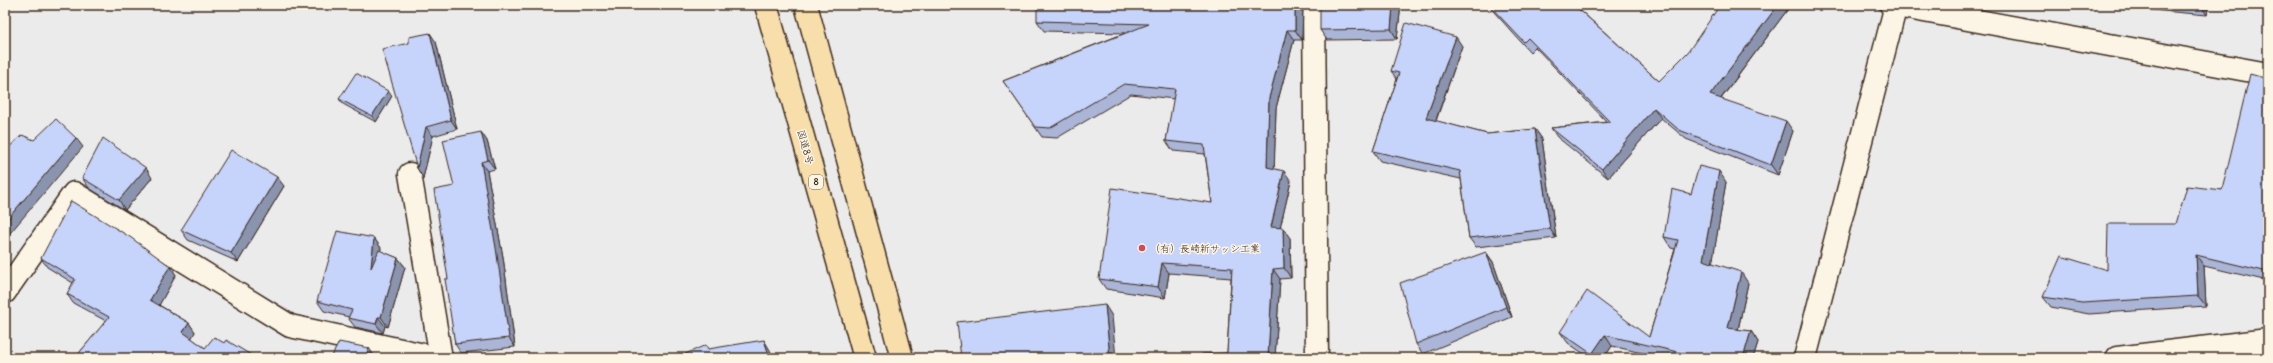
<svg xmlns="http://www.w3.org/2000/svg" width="2273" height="363" viewBox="0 0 2273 363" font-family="Delius,'Klee One',sans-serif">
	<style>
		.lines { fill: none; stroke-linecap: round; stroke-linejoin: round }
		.minor-casing { stroke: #3b2a1e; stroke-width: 25 }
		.trunk-casing { stroke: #3b2a1e; stroke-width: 25 }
		.minor { stroke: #fcf5e5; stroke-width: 22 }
		.trunk { stroke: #f8deab; stroke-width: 22 }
		.wall { fill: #aab5d7; stroke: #3b2a1e }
		.shaded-wall { fill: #8b94af; stroke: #3b2a1e }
		.building { fill: #c6d3fa; stroke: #3b2a1e }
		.poi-dot { fill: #d1495b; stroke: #fcf5e5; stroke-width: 1.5 }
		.labels { text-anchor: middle; stroke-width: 3; stroke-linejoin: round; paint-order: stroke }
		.shield { fill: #fcf5e5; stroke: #75675a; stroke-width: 1 }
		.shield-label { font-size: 9px; font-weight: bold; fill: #3b2a1e }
		.street-label { font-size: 10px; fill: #3b2a1e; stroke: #fcf5e5 }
		.poi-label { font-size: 10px; fill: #3b2a1e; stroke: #fcf5e5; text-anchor: start }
	</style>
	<rect width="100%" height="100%" fill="#ecebeb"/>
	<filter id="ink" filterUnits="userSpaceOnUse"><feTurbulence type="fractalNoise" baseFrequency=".025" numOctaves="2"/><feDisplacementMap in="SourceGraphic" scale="8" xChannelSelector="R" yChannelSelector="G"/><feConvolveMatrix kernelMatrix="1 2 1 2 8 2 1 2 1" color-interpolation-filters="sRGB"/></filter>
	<g filter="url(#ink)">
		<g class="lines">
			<defs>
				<g id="minor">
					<polyline points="1314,5 1317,358"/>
					<polyline points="1891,5 2268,74"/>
					<polyline points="410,174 441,358"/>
					<polyline points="5,292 74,193 290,326 438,358"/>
					<polyline points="1805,358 1896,5"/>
					<polyline points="2117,358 2268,340"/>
				</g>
				<g id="trunk">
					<polyline points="766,5 865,358"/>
					<polyline points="806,5 902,358"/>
				</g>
			</defs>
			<use href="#minor" class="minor-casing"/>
			<use href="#trunk" class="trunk-casing"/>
			<use href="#minor" class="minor"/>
			<use href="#trunk" class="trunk"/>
		</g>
		<g class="wall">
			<polygon points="1303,5 1302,40 1294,40 1276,108 1274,169 1291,181 1280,228 1290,238 1291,278 1280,279 1275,357 1280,358 1227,353 1231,278 1169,273 1165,298 1106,289 1099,279 1212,203 1205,154 1173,151 1166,141 1174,99 1131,94 1057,138 1042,137 1003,81 1125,33 1044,31 1037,21"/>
			<polygon points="1401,5 1397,39 1327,40 1320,30"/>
			<polygon points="1489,5 1587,5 1581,11 1659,81 1788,9 1721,99 1793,131 1778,175 1686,139 1661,118 1608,178 1557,137 1551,128 1607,122 1535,47 1530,52 1494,12"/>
			<polygon points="2147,5 2209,5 2207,15 2151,10"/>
			<polygon points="436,42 457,129 433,136 423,178 417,168"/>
			<polygon points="1462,46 1436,121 1487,134 1535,129 1542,139 1556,238 1476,247 1469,238 1461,179 1380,161 1373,151 1397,79 1391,71"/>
			<polygon points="2268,79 2268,281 2204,266 2206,306 2089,314 2051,307 2043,297 2107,270 2176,224 2222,190"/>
			<polygon points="392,96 376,122 343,104 339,99"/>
			<polygon points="481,132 487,141 495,169 487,171 503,257 515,347 461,353 455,344 448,279 454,186"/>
			<polygon points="82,178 152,178 125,210 89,188"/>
			<polygon points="1726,182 1712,263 1748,283 1738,330 1751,331 1758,342 1753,358 1663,358 1612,346 1604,358 1590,358 1568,343 1560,332 1649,337 1675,249 1671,248 1664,237 1691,194"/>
			<polygon points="284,186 238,262 188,240 181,230"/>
			<polygon points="374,238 381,248 380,251 398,258 405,267 388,327 385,326 383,333 355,327 348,318 349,317 324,311 317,301"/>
			<polygon points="1486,252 1493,262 1512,317 1423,354 1416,344"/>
			<polygon points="41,258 170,266 176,275 159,305 189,323 195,332 191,338 205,348 224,343 256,358 75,358 106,321 73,303 67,294 73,283 47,267"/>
		</g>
		<g class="shaded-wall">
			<polygon points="1295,5 1303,5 1302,40 1295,30"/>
			<polygon points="1393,5 1401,5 1397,39 1391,29"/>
			<polygon points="1573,5 1587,5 1579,13"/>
			<polygon points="1778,5 1785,5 1788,9 1716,105 1710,95"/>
			<polygon points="2201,5 2209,5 2207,15 2201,6"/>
			<polygon points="1287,30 1294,40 1276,108 1274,178 1267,167 1269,98"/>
			<polygon points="430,33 436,42 457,129 451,120"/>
			<polygon points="1456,37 1462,46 1433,128 1426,118"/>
			<polygon points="388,91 392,96 376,122 372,116"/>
			<polygon points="1654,108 1661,118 1608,178 1602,169"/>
			<polygon points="1786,121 1793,131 1778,175 1771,165"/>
			<polygon points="426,127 433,136 423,178 417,168"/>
			<polygon points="1535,129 1542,139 1556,238 1550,229"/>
			<polygon points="481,132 487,141 495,169 488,160"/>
			<polygon points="76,138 83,147 5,239 5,222"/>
			<polygon points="481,162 487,171 503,257 515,347 509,338"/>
			<polygon points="146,168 152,178 125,210 119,200"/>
			<polygon points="1284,171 1291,181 1278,237 1271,227"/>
			<polygon points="1719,171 1726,182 1711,271 1703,260"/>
			<polygon points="277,177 284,186 238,262 231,253"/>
			<polygon points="1283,228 1290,238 1291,278 1284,268"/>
			<polygon points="374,238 381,248 377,278 371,268"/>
			<polygon points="1486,252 1493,262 1512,317 1506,307"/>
			<polygon points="2196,255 2204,266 2206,306 2198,296"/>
			<polygon points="398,258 405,267 388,327 381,317"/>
			<polygon points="1162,263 1169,273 1165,298 1158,287"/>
			<polygon points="170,266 176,275 157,309 150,300"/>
			<polygon points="1273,269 1280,279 1275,358 1268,357"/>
			<polygon points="1741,272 1748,283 1736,339 1728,328"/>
			<polygon points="1105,305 1112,316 1116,358 1110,358"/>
			<polygon points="378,317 385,326 383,333 376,324"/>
			<polygon points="189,323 195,332 190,341 183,332"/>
			<polygon points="1751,331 1758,342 1753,358 1743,358"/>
			<polygon points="1605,335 1612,346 1604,358 1595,358 1592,354"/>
			<polygon points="764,340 770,350 773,358 770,358"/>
			<polygon points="369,348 375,357 374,358 365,358"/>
		</g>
		<g class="building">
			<polygon points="1037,5 1295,5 1295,30 1287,30 1269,98 1267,167 1284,171 1271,227 1283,228 1284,268 1273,269 1268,357 1279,356 1279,358 1203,358 1202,354 1227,353 1232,268 1162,263 1158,287 1099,279 1112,188 1212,203 1204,145 1166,141 1175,89 1124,84 1050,128 1035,127 1003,81 1149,24 1037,21"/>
			<polygon points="1320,5 1393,5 1391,29 1320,30"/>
			<polygon points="1489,5 1574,5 1659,81 1688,52 1720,5 1778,5 1710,95 1786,121 1771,165 1679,130 1654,108 1602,169 1551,128 1610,122 1528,38 1524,42"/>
			<polygon points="1406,23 1456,37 1426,118 1487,134 1535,129 1550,229 1469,238 1460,171 1373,151 1399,73 1391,71"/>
			<polygon points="430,33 451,120 426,127 417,168 382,49 409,43 409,37"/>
			<polygon points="356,73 388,91 372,116 339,99"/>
			<polygon points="2250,74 2268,79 2268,272 2196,255 2198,296 2082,303 2043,297 2061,256 2107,270 2108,224 2176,224 2187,186 2222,190"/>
			<polygon points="56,119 76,138 5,222 5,151 22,135 34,140"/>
			<polygon points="481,132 488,160 481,162 496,248 509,338 455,344 445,279 448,279 434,190 454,186 443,140"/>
			<polygon points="103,138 146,168 119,200 82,178"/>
			<polygon points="231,150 277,177 231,253 181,230"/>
			<polygon points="1699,166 1719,171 1703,260 1741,272 1728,328 1751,331 1743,358 1703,358 1605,335 1592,354 1560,332 1587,291 1649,337 1678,240 1664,237 1672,189 1691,194"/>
			<polygon points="71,201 130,237 170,266 150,300 189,323 183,332 205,348 214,337 224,343 226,340 256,358 75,358 109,317 67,294 75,279 41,258"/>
			<polygon points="337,231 374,238 371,268 379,250 398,258 381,317 378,317 376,324 348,318 352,310 317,301"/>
			<polygon points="1486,252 1506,307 1416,344 1400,283"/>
			<polygon points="1105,305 1110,358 961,358 957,322"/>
			<polygon points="764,340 770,358 676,358 706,345 708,349"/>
			<polygon points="339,342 369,348 365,358 331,358"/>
		</g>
	</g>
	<circle class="poi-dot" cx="1142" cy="248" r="4"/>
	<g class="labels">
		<rect class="shield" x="809" y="175" width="14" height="14" rx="3"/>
		<g class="shield-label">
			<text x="816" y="185">8</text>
		</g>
		<g class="street-label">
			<text transform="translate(806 147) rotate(74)" y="4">国道8号</text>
		</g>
		<g class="poi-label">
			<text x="1150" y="252">（有）長崎新サッシ工業</text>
		</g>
	</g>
	<rect width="2273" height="363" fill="none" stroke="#fcf5e5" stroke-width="20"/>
	<rect x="10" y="10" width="2253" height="343" fill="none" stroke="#3b2a1e" stroke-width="1.5" filter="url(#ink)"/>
</svg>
